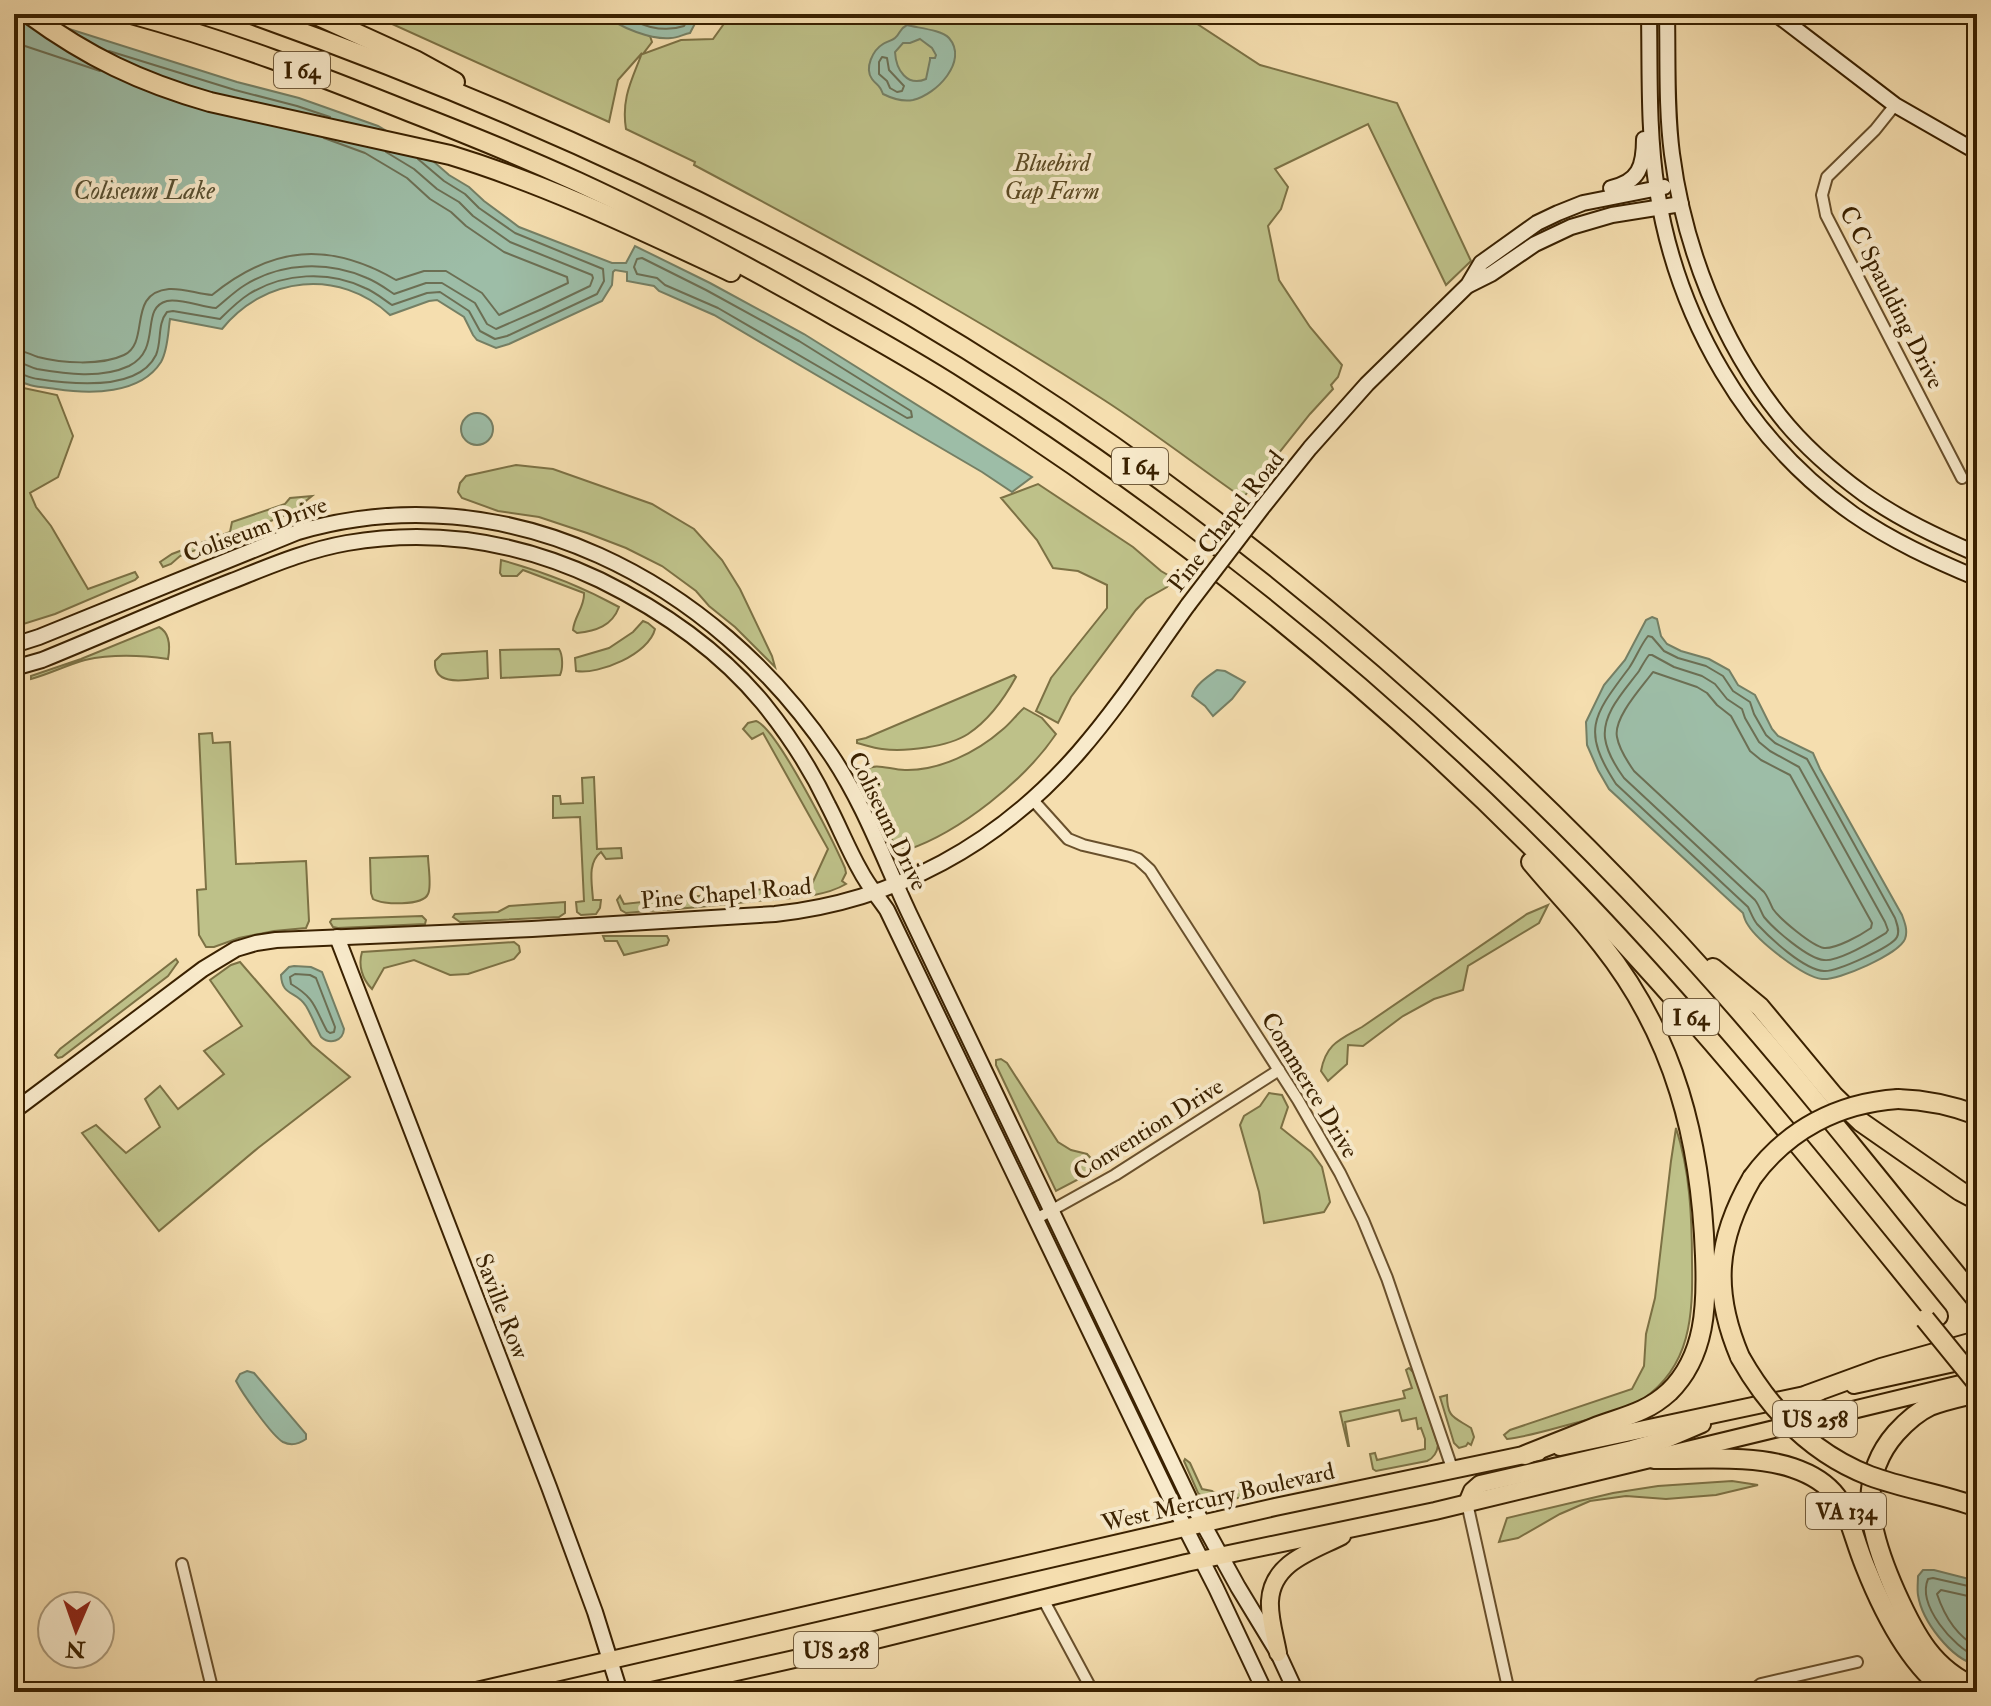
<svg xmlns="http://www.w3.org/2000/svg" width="1991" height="1706" viewBox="0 0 1991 1706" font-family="'IM FELL Double Pica',serif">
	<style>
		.green { fill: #bec189; stroke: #7c7144; stroke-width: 2 }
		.water { fill: #9dbda7; stroke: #757f64; stroke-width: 2; fill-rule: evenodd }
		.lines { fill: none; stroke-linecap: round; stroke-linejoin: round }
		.shore { stroke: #6c6f54; stroke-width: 2 }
		.street-casing { stroke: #69502c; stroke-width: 14 }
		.secondary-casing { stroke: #3a2100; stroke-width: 18 }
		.primary-casing { stroke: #3a2100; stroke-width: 20 }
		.highway-casing { stroke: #3a2100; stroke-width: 22 }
		.street { stroke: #f8eacb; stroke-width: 10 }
		.secondary { stroke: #f8eacb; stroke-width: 14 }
		.primary { stroke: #f5deaf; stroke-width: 16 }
		.highway { stroke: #f5deaf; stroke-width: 18 }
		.secondary-bridge-casing { stroke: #3a2100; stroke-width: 18; stroke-linecap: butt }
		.highway-bridge-casing { stroke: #3a2100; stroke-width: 22; stroke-linecap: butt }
		.secondary-bridge { stroke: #f8eacb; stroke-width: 14 }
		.highway-bridge { stroke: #f5deaf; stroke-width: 18 }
		.labels { text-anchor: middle; stroke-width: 8; stroke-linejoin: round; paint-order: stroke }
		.shield { fill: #f8eacb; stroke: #735d3d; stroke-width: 2 }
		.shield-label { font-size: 22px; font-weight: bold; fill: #3a2100 }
		.park-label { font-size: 24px; font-style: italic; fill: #5b4922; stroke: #f8eacb }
		.street-label { font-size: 24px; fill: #3a2100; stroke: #f8eacb }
		.water-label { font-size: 26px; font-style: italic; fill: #585032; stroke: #f8eacb }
	</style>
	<rect width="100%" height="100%" fill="#f5deaf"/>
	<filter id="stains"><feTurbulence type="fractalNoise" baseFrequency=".0025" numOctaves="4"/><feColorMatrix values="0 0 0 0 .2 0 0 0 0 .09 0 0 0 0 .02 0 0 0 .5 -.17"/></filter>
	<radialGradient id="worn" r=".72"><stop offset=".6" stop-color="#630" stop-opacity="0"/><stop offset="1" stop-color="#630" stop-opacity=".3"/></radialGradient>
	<g class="green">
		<path d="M387,14H606L613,21L650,36L652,42L643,54L681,40L713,39L731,14H1182L1260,65L1397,103L1471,261L1446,285L1368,124L1275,169L1288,187L1281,209L1268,226L1279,280L1310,327L1342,365L1338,377L1331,385L1333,389L1310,414L1243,498C1197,466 1152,431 1104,400C972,314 833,239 694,165L695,162L626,129C621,98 632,80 642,53L618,80L609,122L392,24Z"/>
		<polygon points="14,386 57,395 73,436 58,477 30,493 36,507 51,526 88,589 135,572 138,577 135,580 55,614 14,627"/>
		<polygon points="516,465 553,469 652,504 694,529 722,560 740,589 772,656 775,667 735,627 709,606 696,591 662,566 626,548 587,533 539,517 498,511 462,498 458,492 460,483 466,476"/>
		<polygon points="1038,484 1133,547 1161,571 1173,578 1167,587 1146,599 1136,610 1071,697 1058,723 1036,711 1051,678 1107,608 1107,585 1078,571 1053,568 1037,540 1001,498"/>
		<polygon points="312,496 291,513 180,556 171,564 163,567 160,562 172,554 230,532 232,522 285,504 290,498"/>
		<path d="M501,560C542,571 581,586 619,607C612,626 596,631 577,633L573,630C574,617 585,606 584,593L523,570L517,576H502L500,573Z"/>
		<path d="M643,621L648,623L655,629C649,654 599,675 576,671L575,658L609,648L633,632Z"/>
		<path d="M159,627C170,633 170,648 168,659C140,655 112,654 85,660C67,665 49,674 31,679V676L81,659Z"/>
		<path d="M559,649C563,655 563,669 560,675L501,678L500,650Z"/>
		<path d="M487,651L488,678C470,679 433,689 435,661L442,654Z"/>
		<path d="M1014,675L1016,677C1004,699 989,720 968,734C948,747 905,752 882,749C874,748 865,745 857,743V740L866,738Z"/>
		<path d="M1024,708L1042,718L1056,734C1025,780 960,832 907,850L896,845L887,833L861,778L863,770C878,762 889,770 905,770C939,771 977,752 1002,730C1010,724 1016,715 1024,708Z"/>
		<path d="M756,721C777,728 834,843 845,868L846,873L842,881L846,884C824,897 792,898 767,900C727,904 688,909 648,911L626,913L621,910L617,900L620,896L624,904L812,884L828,849L763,733L752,739L743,729L748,723Z"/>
		<polygon points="212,733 213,743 230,742 236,864 306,861 309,921 306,928 274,931 239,938 214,947 206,947 199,935 197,890 206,889 199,734"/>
		<path d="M594,777L597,849L621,848L622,858L606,859L601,852C587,863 592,883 593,900H601L600,908L596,914L581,915L577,912L576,902L584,901L580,817L553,818V796H560L561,804L583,803L582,778Z"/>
		<path d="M428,856C428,865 432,887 428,894C423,906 382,905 373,899L371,893L370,858Z"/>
		<polygon points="565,902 565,913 559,917 460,922 453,917 455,914 498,912 509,906"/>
		<path d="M1548,905L1539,923L1468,966L1463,990L1434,999L1403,1016L1363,1046L1348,1045L1347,1064L1328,1081L1321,1071C1326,1044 1339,1040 1362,1027L1527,914Z"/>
		<polygon points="422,916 426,920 425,924 338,928 333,927 330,922 332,919"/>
		<polygon points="603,936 667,936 669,940 667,945 624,955 617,941 605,941"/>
		<path d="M514,942L519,946L520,952L514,959L468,974L450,975L414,960L384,968L372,989C362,979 358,965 362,952Z"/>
		<polygon points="176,959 178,962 168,976 62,1057 58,1058 55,1055 60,1049"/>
		<polygon points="240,962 312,1045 350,1077 258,1148 159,1231 82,1133 96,1125 126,1153 160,1127 145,1099 160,1086 178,1109 224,1074 204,1051 242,1026 210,980 231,965"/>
		<polygon points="1001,1059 1007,1063 1058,1142 1071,1150 1087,1154 1097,1165 1096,1170 1056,1191 996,1065 996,1060"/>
		<polygon points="1269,1093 1282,1095 1288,1107 1281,1128 1311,1152 1322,1167 1330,1202 1324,1212 1264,1223 1259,1192 1240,1125 1244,1116 1260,1106"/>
		<path d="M1676,1128C1690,1171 1692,1218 1692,1262C1693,1315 1691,1366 1643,1399C1625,1412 1600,1416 1579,1422C1555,1428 1532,1436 1507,1439L1504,1435L1510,1430L1632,1389L1644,1366L1646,1334L1655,1298L1671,1161Z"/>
		<path d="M1409,1368L1414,1373L1438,1445C1437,1453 1434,1458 1427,1461L1376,1471L1373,1469L1370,1454L1375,1453L1377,1460L1425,1449V1439L1421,1428L1418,1429L1416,1418L1402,1421L1399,1410L1345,1422L1349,1446H1348L1340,1412L1405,1398L1403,1391L1412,1388L1406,1370Z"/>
		<path d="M1447,1395C1447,1418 1454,1417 1471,1428L1474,1437L1471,1445L1468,1443L1466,1446L1459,1448L1454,1443L1440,1397Z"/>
		<polygon points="1185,1459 1190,1463 1202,1489 1212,1491 1217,1495 1261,1486 1261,1491 1260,1494 1210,1503 1198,1493 1184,1461"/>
		<polygon points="1732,1481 1758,1485 1716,1495 1666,1499 1626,1496 1590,1501 1560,1514 1518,1538 1499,1542 1507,1518 1613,1493 1658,1486"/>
	</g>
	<g class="water">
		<path d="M14,14H22L237,82L299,98L378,126L425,154L449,175L469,187L484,201L519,227L612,263H626L635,246L710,283L804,334L1032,477L1012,492L982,472L714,315L659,291L654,286L627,281V272L615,270L613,272L612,285L602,301L509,344L496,348L477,340L473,335L464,317L437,300L429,301L390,315C339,268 265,276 222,329L170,319C168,332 168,350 161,362C140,395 90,394 56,389C41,387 27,387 14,378Z"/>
		<path d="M606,14H700L690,33C684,34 677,38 671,38C653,40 618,28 606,14Z"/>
		<path d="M907,25C918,28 942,30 949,38C969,61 936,95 913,100C902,102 893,99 883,94C879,83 877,86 872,79C864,68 873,50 883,44C884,43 893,40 895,38C901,33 899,29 907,25ZM920,39L932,48L936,55L935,58H930V60L926,79C907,87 896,70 895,52L903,43H910Z"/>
		<circle cx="477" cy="429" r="16"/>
		<path d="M1652,617L1657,619L1661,636L1667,644L1681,651L1709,659L1729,670L1738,685L1755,695L1772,729L1778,736L1813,753L1820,769L1902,915C1905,923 1908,931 1905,939C1899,954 1838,981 1822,979C1803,977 1758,941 1748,925C1745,921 1744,917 1743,913L1609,789L1598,770L1587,745L1586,722L1604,685L1625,660L1646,620Z"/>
		<path d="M1217,670L1225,671L1245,682L1232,699L1213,716L1205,706L1192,696C1195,685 1207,677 1217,670Z"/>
		<path d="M294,966L311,967L322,972L344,1029C343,1041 330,1045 321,1037C316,1027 312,1016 306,1006C296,990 282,997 281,975L289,967Z"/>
		<path d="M247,1371L254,1373L306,1434V1439C299,1444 291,1446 283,1442C272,1436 242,1393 236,1381L240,1374Z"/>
		<path d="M1923,1570H1934L1977,1581V1665C1951,1659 1922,1621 1918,1595C1917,1589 1918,1582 1918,1576Z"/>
	</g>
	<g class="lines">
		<g class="shore">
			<path d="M617,14C639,24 660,34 684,26L691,14"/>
			<polyline points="14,40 25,46 100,71"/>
			<polyline points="109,51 235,90 297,106 330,117"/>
			<polygon points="882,57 887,58 889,70 904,86 902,91 897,92 890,88 887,81 879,74 879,62"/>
			<polygon points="642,258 706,290 799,341 911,411 912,417 907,418 718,308 665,285 657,278 637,274 634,267 637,259"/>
			<path d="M14,350C23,350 29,354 38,357C61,363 101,366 124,355C151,342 126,293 169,289C183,288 198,294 212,295C272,246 329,241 396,280L424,271H446L482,293L499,315L568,283L567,277L504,252L466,226L451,212L430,199L407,178L365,153L324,138"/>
			<path d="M14,362C23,362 29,367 37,369C66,374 101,379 129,366C163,349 139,308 167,301C180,298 202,307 216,308C226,300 235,291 245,285C282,262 328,261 367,278C377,282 385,288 394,294L426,283H442L475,303L487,324L496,329L542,309L590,286L593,278L592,275L510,242L473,216L459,202L437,189L414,169L386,152"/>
			<path d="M14,372C22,373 29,378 38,379C70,384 138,392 156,355C162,341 157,324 167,312L173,311L220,319C229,310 238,301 249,294C283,273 329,270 365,288C375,292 383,299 392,305L427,293L440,292L469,311L480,331L495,339L507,336L597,294L604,281L603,269L515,233L479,208L465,194L444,181L418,159"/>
			<path d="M1648,636L1652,637L1664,651L1678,658L1706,666L1723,676L1733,691L1750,702L1754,714L1766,735L1775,743L1807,759L1895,918C1897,924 1900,931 1897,937C1892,947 1836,972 1824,971C1804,970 1770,938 1757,924C1753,919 1751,913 1748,907L1616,784C1581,730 1593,716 1629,668C1636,658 1640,646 1648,636Z"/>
			<path d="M1649,655H1652L1674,667L1702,676L1715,684L1727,699L1742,709L1745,718L1759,742L1770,751L1799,767L1885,922L1888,930L1886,933C1873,941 1839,962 1824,960C1808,959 1774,929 1764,917C1761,912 1759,905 1755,900L1624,778C1616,767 1607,753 1605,738C1602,713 1625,690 1639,671C1642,666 1645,660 1649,655Z"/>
			<path d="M1653,672L1697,687L1707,693L1717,705L1731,716L1750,751L1761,760L1790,775L1872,923L1871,928C1861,935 1836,949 1824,948C1812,946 1780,919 1773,909C1770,903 1768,897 1764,892L1634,771C1627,761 1619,749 1617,737C1613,718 1642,687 1653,672Z"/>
			<path d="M295,974L310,975L316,978L335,1027L334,1032L330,1033L327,1031C314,1007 316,999 291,984L290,977Z"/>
			<path d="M1977,1588L1933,1578L1928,1579C1917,1605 1953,1647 1977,1657"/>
			<path d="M1977,1598L1941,1590L1937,1594C1944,1615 1957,1636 1977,1647"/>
		</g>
		<defs>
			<g id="street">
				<polyline points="1895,105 1875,130 1827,177 1822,195 1826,215 1962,478"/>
				<polyline points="1032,799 1068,839 1083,845 1130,856 1138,859 1150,870 1298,1100 1340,1173 1363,1220 1387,1278 1453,1471"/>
				<polyline points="1036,1219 1115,1175 1279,1070"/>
				<polyline points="1467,1503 1509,1692"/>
				<polyline points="182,1564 213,1692"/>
				<polyline points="1043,1599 1093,1692"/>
				<polyline points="1751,1692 1761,1684 1857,1662"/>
			</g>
			<g id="secondary">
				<path d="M1649,14C1650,72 1648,132 1657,190C1677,318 1746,439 1853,514C1892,541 1934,560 1977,578"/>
				<path d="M1667,14C1668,60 1666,108 1672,154C1684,247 1721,342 1780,416C1803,445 1834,472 1864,494C1899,519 1938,537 1977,554"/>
				<polyline points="1776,14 1895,105 1977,152"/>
				<path d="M1611,188C1639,182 1644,166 1644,139"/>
				<polyline points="1469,285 1491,274 1535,244 1571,227 1612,215 1681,204"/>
				<polyline points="1262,508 1310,448 1367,384 1468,285 1481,263 1537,223 1558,213 1583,203 1664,187"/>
				<path d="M14,645L39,637L298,532C507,471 714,581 831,755C864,804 884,860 909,913L1190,1500L1238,1587L1278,1653L1296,1692"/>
				<path d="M14,668L42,660C106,634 168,606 232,581C270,566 307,550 347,543C435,528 520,542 600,580C661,610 719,650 763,703C788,734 811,769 828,805C839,826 848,849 860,870C867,884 878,897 887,910L1172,1502L1216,1588L1265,1692"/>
				<polyline points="337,937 549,1487 595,1612 620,1692"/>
				<path d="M14,1111L203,969L236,949L256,943L276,940L532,929L775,914C896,901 999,844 1079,752C1119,706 1152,655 1188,605"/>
			</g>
			<g id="primary">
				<polyline points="1854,1385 1977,1358"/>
				<polyline points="1560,1447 1819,1392"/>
				<polyline points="1467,1503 1472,1491 1480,1484 1632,1449 1667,1439 1702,1424"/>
				<path d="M1278,1653C1275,1636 1269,1618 1270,1601C1272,1562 1313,1551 1342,1536"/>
				<polyline points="472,1692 1275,1507 1538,1452"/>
				<polyline points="647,1692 839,1649 1186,1563 1435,1511 1977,1380"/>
			</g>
			<g id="highway">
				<path d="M29,14C88,57 140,82 210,102L450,155C548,185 639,229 731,272"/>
				<path d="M131,14C226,40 318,75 410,112C467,134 523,157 578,182C654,217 728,256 801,297C854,327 908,356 959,389C1182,531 1392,701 1576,892C1705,1026 1821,1172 1938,1316"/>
				<path d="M251,14C476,94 703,194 910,315C1188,479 1438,688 1659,922C1772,1042 1873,1173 1977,1300"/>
				<polyline points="314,14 415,60 455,82"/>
				<polyline points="1713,968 1760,1007 1834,1096 1861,1122 1960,1191 1977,1200"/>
				<path d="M1898,1099C1926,1100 1951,1105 1977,1115"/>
				<path d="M1740,1357C1712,1291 1716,1240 1752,1178"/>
				<path d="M1977,1393C1961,1397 1945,1400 1930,1406C1917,1412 1906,1422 1896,1433C1853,1482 1872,1539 1896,1593C1915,1635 1933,1670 1977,1688"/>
				<polyline points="1807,1395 1881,1368 1977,1341"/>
				<path d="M1525,1455C1548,1446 1570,1437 1593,1428C1621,1417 1645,1414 1669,1392C1706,1356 1707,1304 1705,1256C1701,1141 1675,1037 1602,945C1580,916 1554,890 1531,862"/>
				<path d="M1654,1459C1697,1460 1752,1454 1793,1468C1849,1487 1846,1520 1865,1566C1882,1609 1910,1665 1948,1692"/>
			</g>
		</defs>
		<use href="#street" class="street-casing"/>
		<use href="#secondary" class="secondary-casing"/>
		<use href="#primary" class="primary-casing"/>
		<use href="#highway" class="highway-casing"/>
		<use href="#street" class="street"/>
		<use href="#secondary" class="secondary"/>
		<use href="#primary" class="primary"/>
		<use href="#highway" class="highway"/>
		<defs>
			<polyline id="secondary-bridge" points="1188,605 1262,508"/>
			<g id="highway-bridge">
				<path d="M1752,1178C1787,1130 1838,1103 1898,1099"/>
				<polyline points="1925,1319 1977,1383"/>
				<path d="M1740,1357C1770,1410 1813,1454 1870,1476C1905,1489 1942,1494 1977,1507"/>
			</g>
		</defs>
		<use href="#secondary-bridge" class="secondary-bridge-casing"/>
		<use href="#highway-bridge" class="highway-bridge-casing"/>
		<use href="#secondary-bridge" class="secondary-bridge"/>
		<use href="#highway-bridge" class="highway-bridge"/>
	</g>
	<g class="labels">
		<g class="shield">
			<rect x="274" y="52" width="56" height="36" rx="6"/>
			<rect x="1112" y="448" width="56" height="36" rx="6"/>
			<rect x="1663" y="999" width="56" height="36" rx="6"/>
			<rect x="1773" y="1401" width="84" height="36" rx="6"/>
			<rect x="1806" y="1493" width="80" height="36" rx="6"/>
			<rect x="794" y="1632" width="84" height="36" rx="6"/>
		</g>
		<g class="shield-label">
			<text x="302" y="78">I 64</text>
			<text x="1140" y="474">I 64</text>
			<text x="1691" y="1025">I 64</text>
			<text x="1815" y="1427">US 258</text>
			<text x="1846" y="1519">VA 134</text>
			<text x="836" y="1658">US 258</text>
		</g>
		<g class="park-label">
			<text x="1052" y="171">Bluebird<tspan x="1052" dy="28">Gap Farm</tspan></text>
		</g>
		<g class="street-label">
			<text transform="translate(1892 297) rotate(63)" y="8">C C Spaulding Drive</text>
			<text transform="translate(1226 521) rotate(-52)" y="8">Pine Chapel Road</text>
			<text transform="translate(255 529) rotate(-20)" y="8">Coliseum Drive</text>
			<text transform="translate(888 821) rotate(64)" y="8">Coliseum Drive</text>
			<text transform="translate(726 893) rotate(-5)" y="8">Pine Chapel Road</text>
			<text transform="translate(1310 1085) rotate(59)" y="8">Commerce Drive</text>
			<text transform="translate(1148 1129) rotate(-32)" y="8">Convention Drive</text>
			<text transform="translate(502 1306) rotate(69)" y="8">Saville Row</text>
			<text transform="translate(1218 1497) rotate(-13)" y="8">West Mercury Boulevard</text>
		</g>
		<g class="water-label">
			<text x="144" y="199">Coliseum Lake</text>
		</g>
	</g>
	<rect width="1991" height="1706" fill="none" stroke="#f5deaf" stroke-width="48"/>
	<rect x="16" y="16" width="1959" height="1674" fill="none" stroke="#3a2100" stroke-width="4"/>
	<rect x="24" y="24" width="1943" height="1658" fill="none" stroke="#3a2100" stroke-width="2"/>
	<g transform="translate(76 1630) rotate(182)"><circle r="38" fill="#f8eacb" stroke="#ac9a7a" stroke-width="2"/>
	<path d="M0-6L14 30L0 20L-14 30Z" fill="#8f2418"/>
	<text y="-12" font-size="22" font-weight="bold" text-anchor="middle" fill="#3a2100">N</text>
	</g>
	<rect width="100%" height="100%" filter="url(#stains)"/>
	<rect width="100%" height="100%" fill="url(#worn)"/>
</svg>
